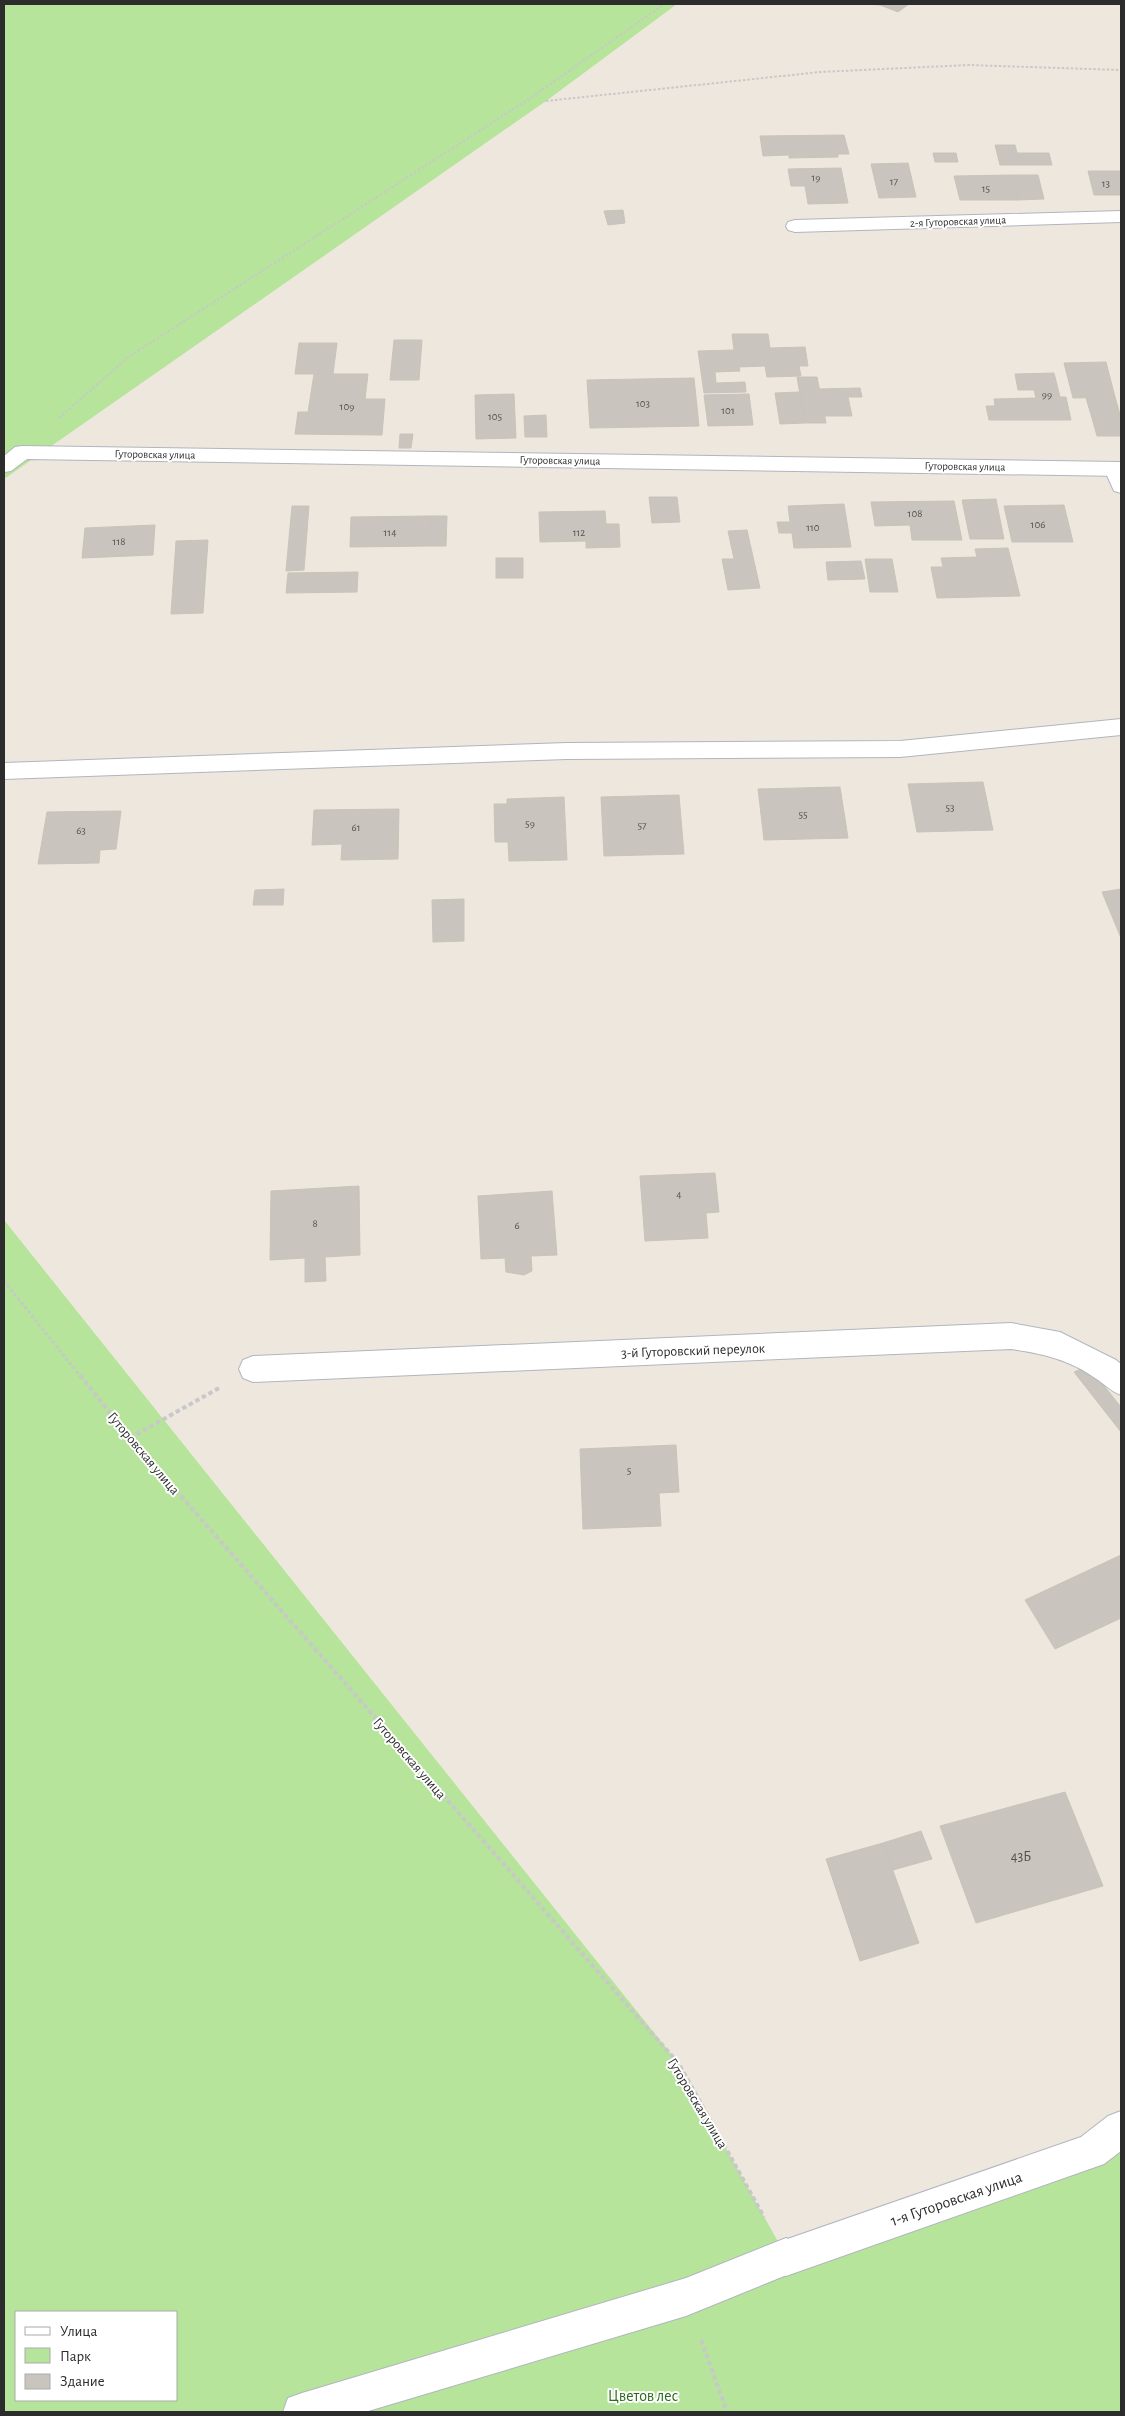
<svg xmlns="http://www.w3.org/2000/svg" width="1125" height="2416" viewBox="0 0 1125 2416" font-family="'Alegreya Sans',sans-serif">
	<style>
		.green { fill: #b5e49a; fill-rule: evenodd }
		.building { fill: #c9c4bd; stroke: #c9c3b8 }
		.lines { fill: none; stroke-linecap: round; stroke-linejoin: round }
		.service-casing { stroke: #b2b5bf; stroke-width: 2 }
		.minor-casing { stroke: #b2b5bf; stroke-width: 2 }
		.tertiary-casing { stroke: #b2b5bf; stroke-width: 2 }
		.path-far2 { stroke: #c8c8c8; stroke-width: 2; stroke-dasharray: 2.5 2; stroke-linecap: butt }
		.path-far1 { stroke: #c8c8c8; stroke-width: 3; stroke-dasharray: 3 2.5; stroke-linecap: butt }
		.path { stroke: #c8c8c8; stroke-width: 4; stroke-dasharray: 4.5 3; stroke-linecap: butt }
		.service { fill: #fff; fill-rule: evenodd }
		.minor { fill: #fff; fill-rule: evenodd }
		.tertiary { fill: #fff; fill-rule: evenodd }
		.labels { text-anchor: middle; stroke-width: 4; stroke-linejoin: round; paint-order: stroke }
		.number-label { font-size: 11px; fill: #535250 }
		.far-street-label { font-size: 11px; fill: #2c2c2c; stroke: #fff }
		.street-label { font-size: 14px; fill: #2c2c2c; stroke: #fff }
		.near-number-label { font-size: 14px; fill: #535250 }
		.near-street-label { font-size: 16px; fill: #2c2c2c; stroke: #fff }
		.near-park-label { font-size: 16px; fill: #2c6b1a; stroke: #fff }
	</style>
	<rect width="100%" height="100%" fill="#eee7de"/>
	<g class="green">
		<polygon points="4,4 677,4 546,101 4,479"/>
		<path d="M4,1220L679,2064L786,2256L1090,2151L1121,2127V2412H4ZM16,2312H176V2400H16Z"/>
	</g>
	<g class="building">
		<polygon points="864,4 909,4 898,12 880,5"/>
		<polygon points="844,135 849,154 838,154 838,157 789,158 789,155 763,156 760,136"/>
		<polygon points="995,145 1015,145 1017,153 1049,153 1052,165 1000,165"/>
		<polygon points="933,153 956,153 958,162 935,162"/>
		<polygon points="908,163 916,197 879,198 871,164"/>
		<polygon points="841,168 848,203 808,204 805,186 791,186 788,169"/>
		<polygon points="1088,171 1121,171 1121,195 1094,195"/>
		<polygon points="1012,175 1018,200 960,200 954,176"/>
		<polygon points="1012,175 1038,175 1044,199 1018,200"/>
		<polygon points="623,210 625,223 608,225 604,211"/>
		<polygon points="732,334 768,334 770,348 805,347 808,366 799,366 801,376 767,377 765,366 739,367 740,371 715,372 716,383 745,382 746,392 704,393 698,351 734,350"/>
		<polygon points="394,340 422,340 419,380 390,380"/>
		<polygon points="299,343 337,343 333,374 295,374"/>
		<polygon points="1106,362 1115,397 1073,398 1064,363"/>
		<polygon points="1054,373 1060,397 1066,397 1071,420 989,420 986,406 995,406 994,399 1036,398 1034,390 1018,390 1015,374"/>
		<polygon points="314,374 368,374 365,399 385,399 382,435 295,434 298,412 308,412"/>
		<polygon points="797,377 817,377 826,423 805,423"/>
		<polygon points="694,378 699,426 590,428 587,380"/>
		<polygon points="860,388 862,397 848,397 852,416 825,416 820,389"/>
		<polygon points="800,392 805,423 780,424 775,393"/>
		<polygon points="514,394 516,438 476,439 475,395"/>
		<polygon points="749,394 753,425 708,426 704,395"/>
		<polygon points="1115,397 1121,418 1092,418 1086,398"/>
		<polygon points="546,415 547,437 525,437 524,416"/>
		<polygon points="1092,418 1121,418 1121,436 1097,436"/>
		<polygon points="400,434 413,434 411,448 399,448"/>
		<polygon points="649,497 677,497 680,522 652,523"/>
		<polygon points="996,499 1004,539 970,539 962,500"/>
		<polygon points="954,501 962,540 912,540 910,525 875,526 871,502"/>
		<polygon points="844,504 851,547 794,548 792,533 779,533 777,522 790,522 788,506"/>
		<polygon points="1064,505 1073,542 1012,542 1004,506"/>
		<polygon points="292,506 309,506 304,570 286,571"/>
		<polygon points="605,511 606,524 619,524 620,547 586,548 586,541 540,542 539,512"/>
		<polygon points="430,516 429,546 350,547 351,517"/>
		<polygon points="430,516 447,516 446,546 429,546"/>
		<polygon points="155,525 153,555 82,558 85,528"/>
		<polygon points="747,530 760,588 728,590 722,559 734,559 728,531"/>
		<polygon points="208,540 203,613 171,614 176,541"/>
		<polygon points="1008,548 1020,596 937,598 931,567 943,567 941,558 977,557 975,549"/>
		<rect x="496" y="558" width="27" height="20"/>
		<polygon points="865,559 892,559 898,592 870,592"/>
		<polygon points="861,561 865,579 828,580 826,562"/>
		<polygon points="358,572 357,592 286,593 288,573"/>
		<polygon points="983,782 993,830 917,832 908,784"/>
		<polygon points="840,787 848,838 764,840 758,789"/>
		<polygon points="679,795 684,854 604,856 601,797"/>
		<polygon points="564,797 567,860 509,861 508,842 495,842 494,804 507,804 507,799"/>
		<polygon points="399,809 398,859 341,860 342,844 312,845 314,810"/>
		<polygon points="121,811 116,849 100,850 99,863 38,864 47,812"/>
		<polygon points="284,889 283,905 253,905 255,890"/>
		<polygon points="1121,889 1121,938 1102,892"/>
		<polygon points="464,899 464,941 433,942 432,900"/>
		<polygon points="715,1173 719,1212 706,1213 708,1238 645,1241 640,1176"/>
		<polygon points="359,1186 360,1255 325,1257 326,1281 305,1282 305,1258 270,1260 271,1191"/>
		<polygon points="552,1191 557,1255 531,1256 532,1271 524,1275 506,1272 505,1258 481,1259 478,1196"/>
		<polygon points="1088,1366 1121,1407 1121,1432 1074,1372"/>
		<polygon points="676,1445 679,1492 659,1493 661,1526 583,1529 580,1449"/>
		<polygon points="1121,1555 1121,1618 1055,1649 1025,1600"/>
		<polygon points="1065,1792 1103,1886 976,1923 940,1826"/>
		<polygon points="921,1831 932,1859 893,1870 883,1843"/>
		<polygon points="883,1843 919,1943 860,1961 826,1859"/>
	</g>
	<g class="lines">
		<defs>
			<g id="service">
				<polygon points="1114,462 1121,464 1121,493 1114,491 1104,469 1107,464"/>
				<polygon points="1121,719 1121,735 900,757 567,759 4,779 4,763 567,743 900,741"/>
			</g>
			<g id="minor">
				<polygon points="1121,211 1121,222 795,232 788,230 786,226 788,222 795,220"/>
				<polygon points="22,446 1121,462 1121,476 27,459 11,471 4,472 4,456 15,447"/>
				<path d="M1011,1323L1060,1332L1116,1360L1121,1364V1395C1110,1391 1105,1384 1095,1378C1068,1359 1043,1354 1011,1349L253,1382L243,1378L239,1369L243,1360L253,1356Z"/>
				<polygon points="786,2238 799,2244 805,2257 799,2270 686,2316 365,2412 283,2412 288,2398 302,2393 686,2278"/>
			</g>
			<polygon id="tertiary" points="1121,2111 1121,2151 1104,2164 786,2276 773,2270 767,2257 773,2244 1081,2137 1108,2116"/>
		</defs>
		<use href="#service" class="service-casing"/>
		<use href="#minor" class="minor-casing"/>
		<use href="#tertiary" class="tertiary-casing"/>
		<g class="path-far2">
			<polyline points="546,101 820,72 968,65 1121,70"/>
			<polyline points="59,418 127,358 529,99 664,4"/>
		</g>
		<polyline class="path-far1" points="4,1281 81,1377"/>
		<g class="path">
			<polyline points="80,1375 130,1438 679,2064 764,2217"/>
			<polyline points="130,1438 219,1388"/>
			<polyline points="701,2340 727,2412"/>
		</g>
		<use href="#service" class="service"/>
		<use href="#minor" class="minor"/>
		<use href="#tertiary" class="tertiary"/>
	</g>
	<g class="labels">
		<g class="number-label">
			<text x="816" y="181">19</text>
			<text x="894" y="185">17</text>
			<text x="1106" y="187">13</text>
			<text x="986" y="192">15</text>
			<text x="1047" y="398">99</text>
			<text x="643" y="407">103</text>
			<text x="347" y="410">109</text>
			<text x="728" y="414">101</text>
			<text x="495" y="420">105</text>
			<text x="915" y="517">108</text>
			<text x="1038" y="528">106</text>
			<text x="813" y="531">110</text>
			<text x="390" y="536">114</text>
			<text x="579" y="536">112</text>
			<text x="119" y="545">118</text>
			<text x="950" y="811">53</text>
			<text x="803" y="818">55</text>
			<text x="530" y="827">59</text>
			<text x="642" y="829">57</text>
			<text x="356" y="831">61</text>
			<text x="81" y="834">63</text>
			<text x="679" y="1198">4</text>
			<text x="315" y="1227">8</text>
			<text x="517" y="1229">6</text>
			<text x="629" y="1474">5</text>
		</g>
		<g class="far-street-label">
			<text transform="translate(958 221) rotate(-2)" y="4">2-я Гуторовская улица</text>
			<text transform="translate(155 454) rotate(1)" y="4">Гуторовская улица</text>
			<text transform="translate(560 460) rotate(1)" y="4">Гуторовская улица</text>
			<text transform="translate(965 466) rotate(1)" y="4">Гуторовская улица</text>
		</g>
		<g class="street-label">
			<text transform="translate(693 1350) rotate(-2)" y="5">3-й Гуторовский переулок</text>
			<text transform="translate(144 1453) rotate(50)" y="5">Гуторовская улица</text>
			<text transform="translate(410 1758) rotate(49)" y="5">Гуторовская улица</text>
			<text transform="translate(698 2103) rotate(59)" y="5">Гуторовская улица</text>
		</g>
		<g class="near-number-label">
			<text x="1021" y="1861">43Б</text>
		</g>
		<g class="near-street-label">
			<text transform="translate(956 2198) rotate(-19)" y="6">1-я Гуторовская улица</text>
		</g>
		<g class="near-park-label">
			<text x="643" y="2401">Цветов лес</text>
		</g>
	</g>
	<rect width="1125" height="2416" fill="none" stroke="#2c2c2c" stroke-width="10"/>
	<rect x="15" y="2311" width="162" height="90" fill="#ffffff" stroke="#ababab"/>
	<rect x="25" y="2327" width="25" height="8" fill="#ffffff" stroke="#ababab"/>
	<text x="60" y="2336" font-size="15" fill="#2c2c2c">Улица</text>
	<rect x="25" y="2348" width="25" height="15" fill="#b5e49a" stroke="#ababab"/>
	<text x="60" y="2361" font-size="15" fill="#2c2c2c">Парк</text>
	<rect x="25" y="2374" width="25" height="15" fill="#c9c4bd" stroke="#ababab"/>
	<text x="60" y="2386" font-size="15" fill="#2c2c2c">Здание</text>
</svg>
